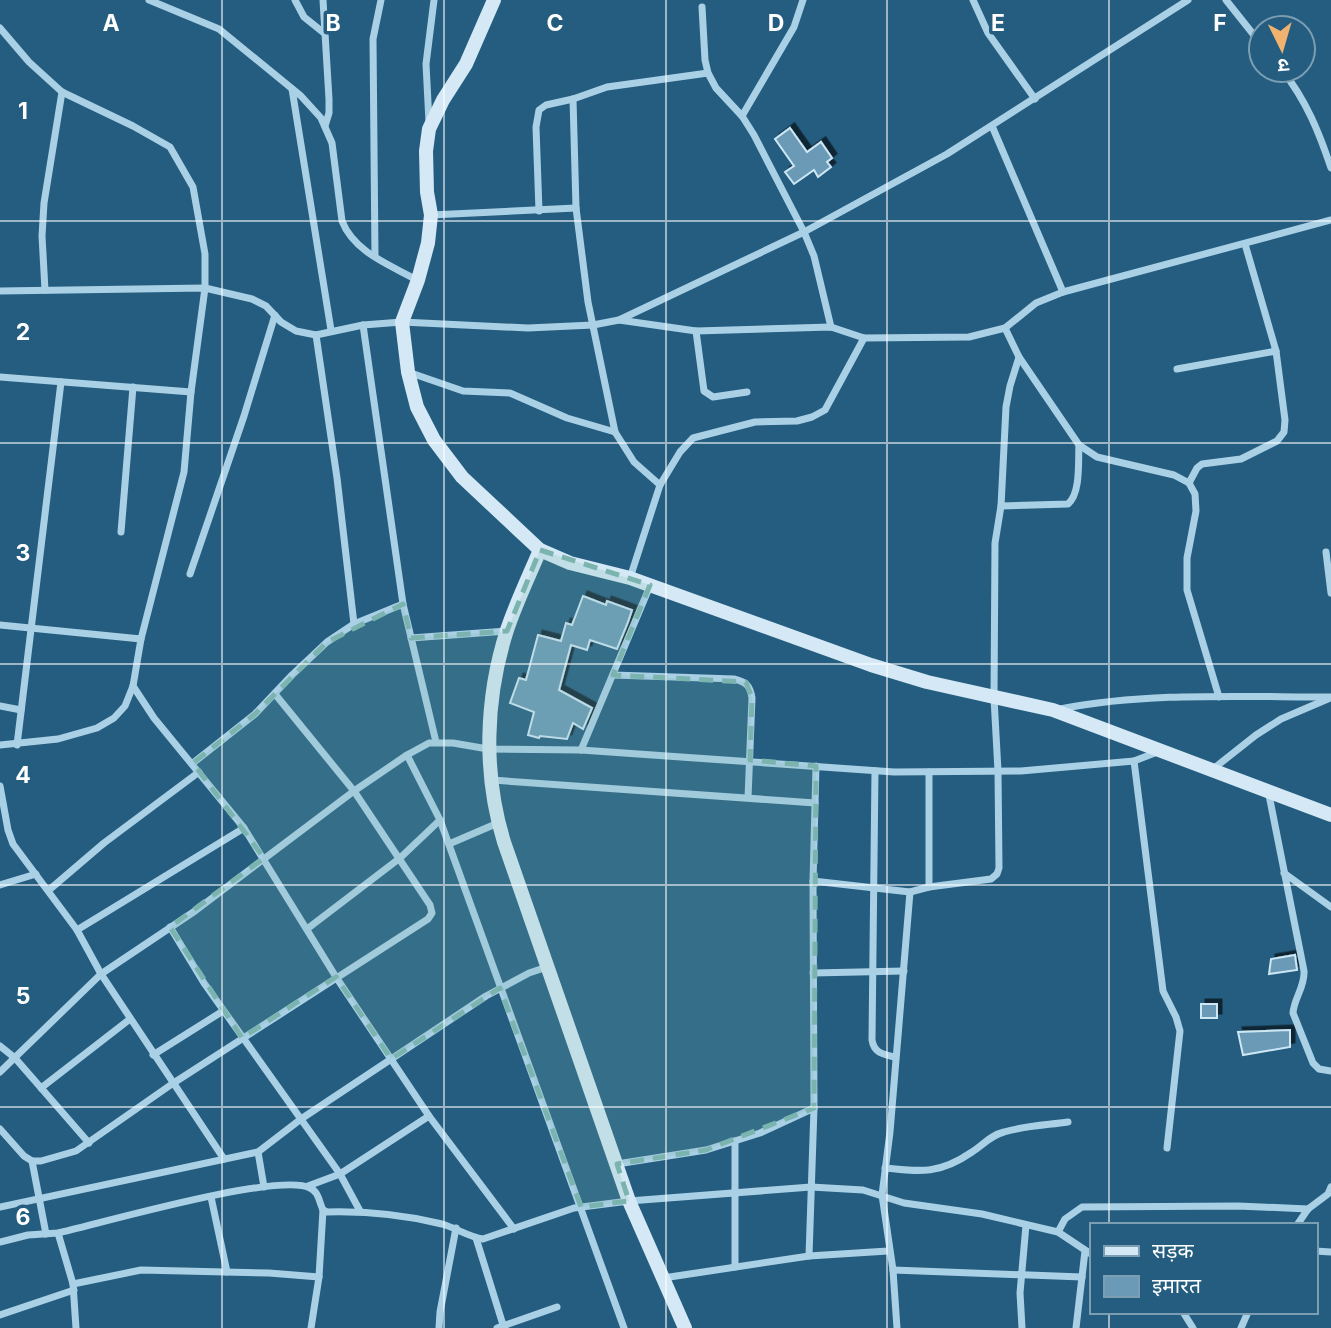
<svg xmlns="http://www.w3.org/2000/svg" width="1331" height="1328" viewBox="0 0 1331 1328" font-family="Inter,'Noto Sans Devanagari',sans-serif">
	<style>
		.building { fill: #6a9ab6; stroke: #cde7f5; stroke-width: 2; filter: url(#shadow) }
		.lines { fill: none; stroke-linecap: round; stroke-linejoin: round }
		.street { stroke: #aad0e6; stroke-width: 7 }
		.secondary { stroke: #d4e9f5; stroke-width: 14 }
		.marked { fill: #7bb4af; fill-opacity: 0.2; stroke: #7bb4af; stroke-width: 5; stroke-dasharray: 14 9; stroke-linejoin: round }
		.grid { fill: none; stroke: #fff; stroke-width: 2; stroke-opacity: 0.55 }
		.grid-label { font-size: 23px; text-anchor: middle; font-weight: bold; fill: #fff; stroke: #245d7f; stroke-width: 7; stroke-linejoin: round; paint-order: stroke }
	</style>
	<defs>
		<filter id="shadow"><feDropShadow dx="4.5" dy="-4.5" stdDeviation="0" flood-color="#0009"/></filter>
	</defs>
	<rect width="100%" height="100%" fill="#245d7f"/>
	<g class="building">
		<polygon points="790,128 807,152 821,142 832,158 827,162 831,167 818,177 814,170 794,184 785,172 794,166 775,139"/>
		<polygon points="583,596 606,605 607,601 632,610 628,622 617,649 590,640 587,650 571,645 559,690 592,708 583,729 573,723 567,739 540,736 539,738 528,735 534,712 510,703 519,678 526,680 538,635 561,641 566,623 572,625"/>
		<polygon points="1295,955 1297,970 1269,974 1271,959"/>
		<rect x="1201" y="1004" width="16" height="14"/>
		<polygon points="1290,1030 1290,1047 1243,1055 1238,1032"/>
	</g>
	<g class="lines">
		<g class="street">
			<path d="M149,0L219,29L301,96L321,118L332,143L342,221C354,252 390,265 417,280"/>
			<polyline points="295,0 304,17 324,33"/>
			<polyline points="323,0 329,99 329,113 325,126"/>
			<polyline points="973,0 988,33 1035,99"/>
			<polyline points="1226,0 1261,44"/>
			<polyline points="702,7 705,60 708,73 716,88 742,116 754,135 804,232 814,256 831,327"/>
			<polyline points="0,28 29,62 62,92 133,126 170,147 193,187 205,254 205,288 191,392 184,472 141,639 133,686 125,706 114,718 97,728 58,739 0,745"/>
			<path d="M1282,70C1306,100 1319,132 1331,168"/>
			<polyline points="292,89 331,330"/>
			<polyline points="573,99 576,208 588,302 615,432"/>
			<polyline points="742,116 794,27 803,0"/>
			<polyline points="429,122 426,64 434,0"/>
			<polyline points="992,126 1063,292"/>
			<polyline points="539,211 536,127 539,110 546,105 573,99 607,87 708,73"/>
			<polyline points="431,215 576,208"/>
			<polyline points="375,256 373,39 381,0"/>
			<polyline points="45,290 42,236 44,203 62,92"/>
			<polyline points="0,291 205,288 252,299 266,306 281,322 296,331 316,335 363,325 402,322 528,328 593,325 619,320 804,232 947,154 1188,0"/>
			<polyline points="619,320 696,331 831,327 864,338 969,337 1005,328 1036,303 1063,292 1331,220"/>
			<polyline points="363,325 403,604 436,742"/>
			<polyline points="1005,328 1019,357 1079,445 1097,457 1174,475 1189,483 1195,494 1196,511 1187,558 1187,590 1219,697"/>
			<polyline points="696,331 704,391 713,397 747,392"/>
			<polyline points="316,335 337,478 354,624"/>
			<polyline points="1177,369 1276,351"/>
			<polyline points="408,372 463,391 510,393 567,418 615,432 634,462 660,485"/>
			<polyline points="0,377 191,392"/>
			<polyline points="1189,483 1197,468 1202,464 1241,459 1277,441 1284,432 1285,420 1276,351 1245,244"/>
			<path d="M1001,506L1068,504C1081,493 1078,461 1079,445"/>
			<polyline points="121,532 133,387"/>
			<polyline points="1326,552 1331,593"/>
			<polyline points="190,574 244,416 275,315"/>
			<polyline points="630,578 660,485 680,452 693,438 755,422 797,421 812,417 825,410 864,338"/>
			<polyline points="0,625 141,639"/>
			<polyline points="411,638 507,631"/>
			<path d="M613,675L734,679C746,682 750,685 752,698L748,798"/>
			<polyline points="133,686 154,718 244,828 336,977 429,1116 514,1229"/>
			<polyline points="0,706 21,710"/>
			<path d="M1060,709C1148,692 1241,697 1331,697"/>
			<polyline points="17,745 61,382"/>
			<polyline points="581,750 650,586"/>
			<polyline points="407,755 440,820 624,1328"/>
			<polyline points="1134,761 1163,991 1176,1017 1180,1031 1167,1148"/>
			<polyline points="193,763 255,714 292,675 327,642 354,624 403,604"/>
			<polyline points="1213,769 1256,735 1281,719 1330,698"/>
			<path d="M875,771L872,1040C874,1053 883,1054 894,1057"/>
			<polyline points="492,780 815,803"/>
			<polyline points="0,786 8,830 13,844 77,930 101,974 224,1159"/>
			<path d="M1268,790L1304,971C1305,987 1294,998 1293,1013L1313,1063L1319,1069L1331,1071"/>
			<polyline points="449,844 498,823"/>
			<polyline points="1284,873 1331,907"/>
			<polyline points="813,881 910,892 929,887 991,879 997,874 999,868 998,771 994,698 995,543 1001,506 1006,407 1010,386 1019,357"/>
			<polyline points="0,885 36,874"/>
			<polyline points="929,887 929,772"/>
			<polyline points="49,890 104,843 199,772"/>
			<polyline points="170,927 204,983 340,1174 360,1211"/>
			<polyline points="307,929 400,858 440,820"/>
			<polyline points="77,930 244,828"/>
			<polyline points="813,973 904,971"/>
			<polyline points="0,1046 15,1058 89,1143"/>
			<polyline points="153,1055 223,1011"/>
			<polyline points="0,1072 101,974 195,911 354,791 407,755 429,743 453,743 488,749 581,750 894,772 1021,771 1134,761 1160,751"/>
			<polyline points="41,1088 130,1019"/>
			<polyline points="0,1129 24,1156 32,1161 41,1161 76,1151 172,1084 428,919 432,913 430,905 354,791 275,694"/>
			<polyline points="258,1152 264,1187"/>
			<polyline points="32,1161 46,1234"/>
			<polyline points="617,1164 706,1150 760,1133 814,1108"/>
			<path d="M885,1168C922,1172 940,1174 972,1152C983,1145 991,1135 1004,1132C1024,1126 1047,1125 1068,1122"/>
			<polyline points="308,1186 340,1174 429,1116"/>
			<polyline points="211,1197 227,1272"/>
			<polyline points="0,1207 258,1152 301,1119 486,996 529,973 547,967"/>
			<polyline points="1297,1225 1308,1209 1328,1194 1331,1187"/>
			<polyline points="1058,1232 1065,1219 1082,1207 1238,1206 1308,1209"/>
			<polyline points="58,1233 73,1284"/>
			<polyline points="476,1238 504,1328"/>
			<path d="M0,1242L28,1235L58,1233C102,1223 278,1172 310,1188C319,1192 319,1202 323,1210L327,1212C366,1211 405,1215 442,1224C456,1228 469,1237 483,1239L574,1208L629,1201L811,1187L863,1190L904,1203L982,1214L1058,1232L1091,1254"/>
			<polyline points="1315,1251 1331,1252"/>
			<polyline points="809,1256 814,1108 813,881 816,766"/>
			<polyline points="735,1267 735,1141"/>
			<polyline points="893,1270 1082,1277"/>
			<polyline points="663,1278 809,1256 888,1251"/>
			<polyline points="1183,1312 1193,1328"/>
			<polyline points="0,1315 74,1290"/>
			<polyline points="76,1328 73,1284 141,1270 269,1273 319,1277"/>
			<polyline points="311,1328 319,1277 323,1210"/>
			<polyline points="439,1328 440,1312 456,1228"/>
			<polyline points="497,1328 557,1307"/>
			<polyline points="897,1328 893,1270 882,1195 890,1132 910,892"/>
			<polyline points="1022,1328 1020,1293 1026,1225"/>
			<polyline points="1076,1328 1085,1251"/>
			<polyline points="1241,1328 1248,1312"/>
		</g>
		<g class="secondary">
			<polyline points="494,0 466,64 443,100 429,129 426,151 427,192 431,215 428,243 418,280 402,322 408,372 417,407 434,440 462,477 540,550 570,563 630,578 871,665 927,682 1053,710 1331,815"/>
			<path d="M540,550C529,576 516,603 507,630C485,699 483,774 504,842L629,1201L685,1328"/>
		</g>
	</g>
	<path class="marked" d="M540,550L650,585L613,675L746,682L752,698L750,760L816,766L814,1108L706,1150L617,1164L629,1201L581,1207L500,988L391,1059L336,977L242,1038L170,927L264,858L193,763L255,714L327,642L403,604L411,638L507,631Z"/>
	<path class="grid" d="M222,0V1328M444,0V1328M666,0V1328M887,0V1328M1109,0V1225M0,221H1331M0,443H1331M0,664H1331M0,885H1331M0,1107H1331M1109,1312V1328"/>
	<g class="grid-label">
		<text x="111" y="31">A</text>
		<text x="333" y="31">B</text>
		<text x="555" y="31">C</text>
		<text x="776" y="31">D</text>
		<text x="998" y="31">E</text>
		<text x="1220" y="31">F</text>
		<text x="23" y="119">1</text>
		<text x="23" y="340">2</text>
		<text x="23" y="561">3</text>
		<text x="23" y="783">4</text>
		<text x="23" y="1004">5</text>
		<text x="23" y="1225">6</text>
	</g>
	<rect x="1090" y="1223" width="228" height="91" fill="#245d7f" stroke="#7c9eb2" stroke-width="2"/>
	<rect x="1104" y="1246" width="35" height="10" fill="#d4e9f5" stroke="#7c9eb2" stroke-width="2"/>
	<text x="1152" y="1258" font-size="21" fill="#ffffff">सड़क</text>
	<rect x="1104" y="1276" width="35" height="21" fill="#6a9ab6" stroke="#7c9eb2" stroke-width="2"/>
	<text x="1152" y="1293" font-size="21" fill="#ffffff">इमारत</text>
	<g transform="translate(1282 49) rotate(175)"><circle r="33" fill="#245d7f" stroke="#7c9eb2" stroke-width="2"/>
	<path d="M0-5L12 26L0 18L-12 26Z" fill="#f0b26e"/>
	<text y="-10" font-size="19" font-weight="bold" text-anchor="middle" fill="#ffffff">उ</text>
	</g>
</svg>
